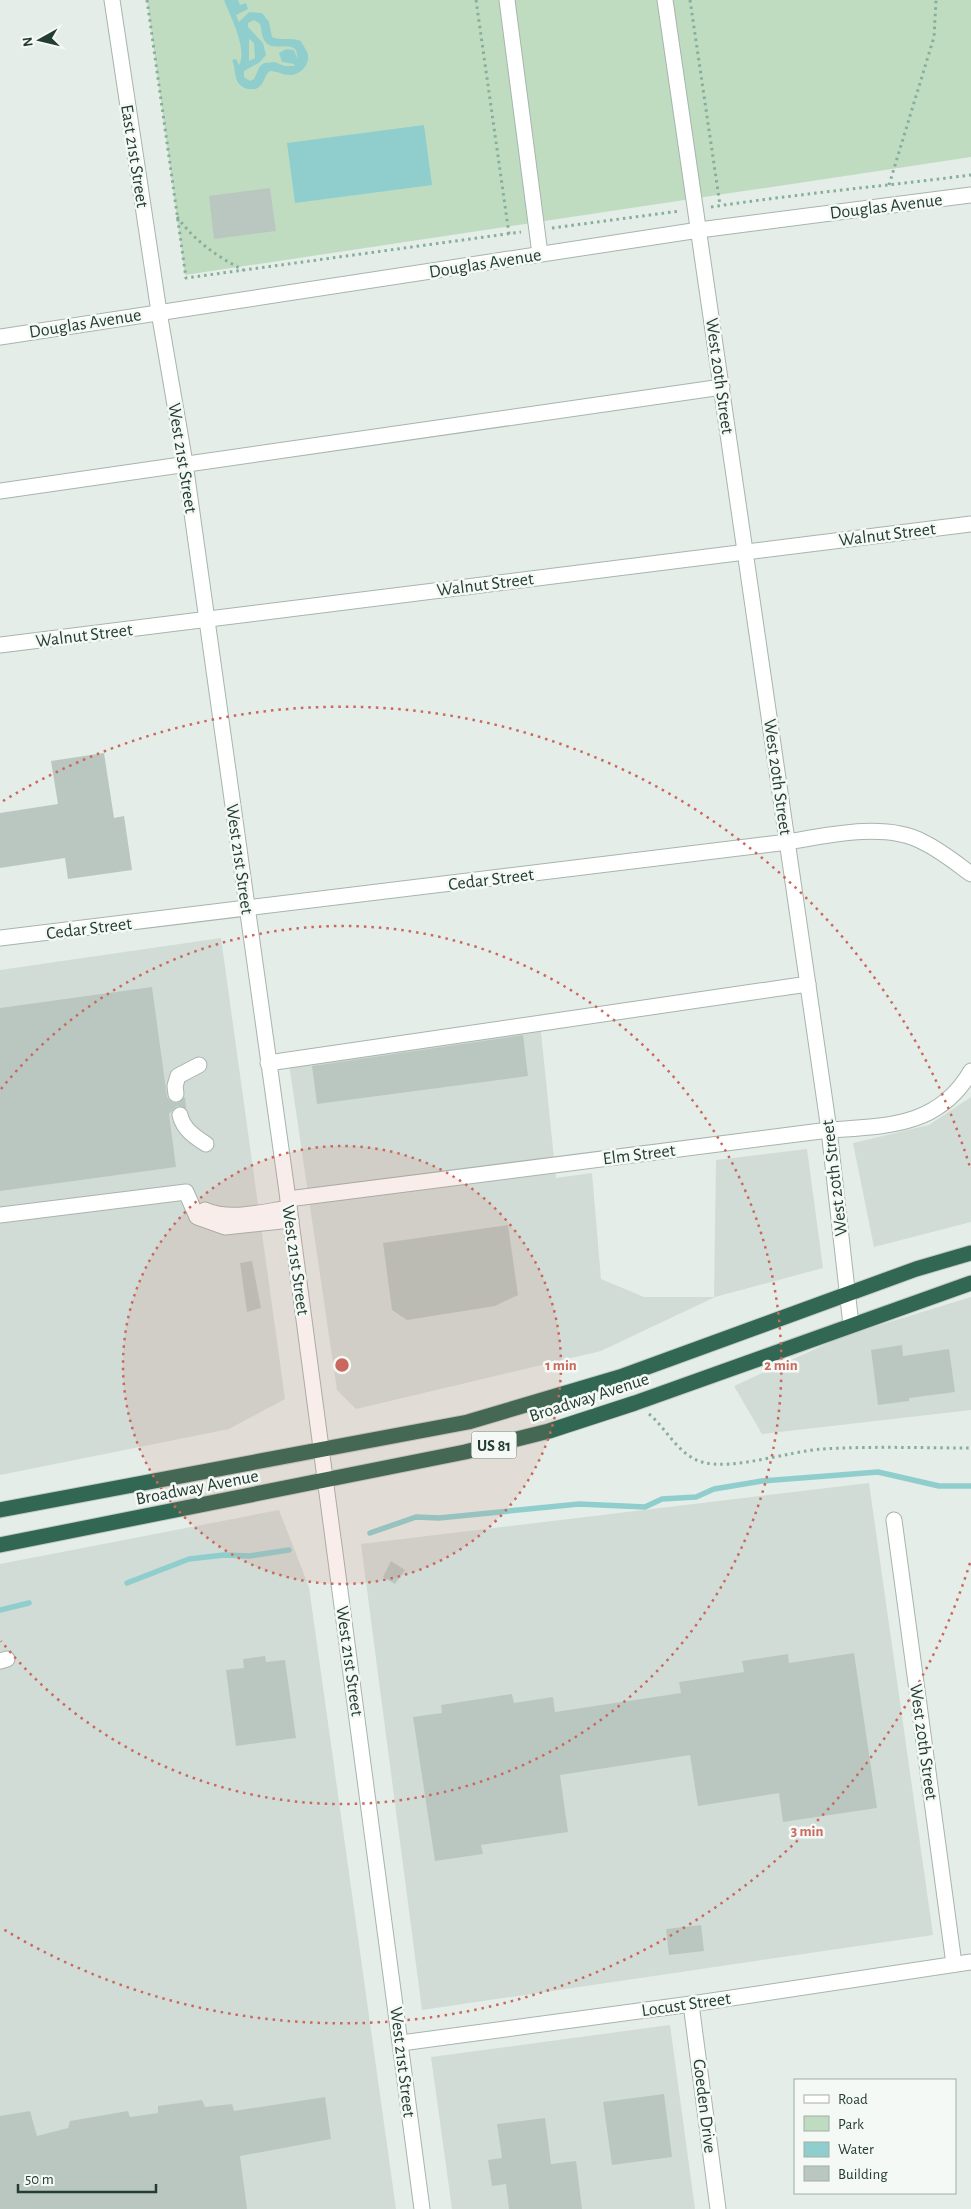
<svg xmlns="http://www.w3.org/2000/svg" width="971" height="2209" viewBox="0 0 971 2209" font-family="'Alegreya Sans',sans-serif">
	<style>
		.built { fill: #d2dcd6 }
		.green { fill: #bfdcc1 }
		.water { fill: #90cecd; fill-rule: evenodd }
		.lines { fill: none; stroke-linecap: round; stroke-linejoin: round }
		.stream { stroke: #90cecd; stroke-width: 5.5 }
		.building { fill: #bac7c0 }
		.minor-casing { stroke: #a7b5ad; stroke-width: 17 }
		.highway-casing { stroke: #c2c9c6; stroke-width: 17 }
		.path { stroke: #87ae9b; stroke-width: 3; stroke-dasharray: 2.5 4; stroke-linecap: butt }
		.minor { stroke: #fff; stroke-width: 15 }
		.highway { stroke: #326853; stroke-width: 15 }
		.ring { fill: none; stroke: #cb685e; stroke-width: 2.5; stroke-dasharray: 2.5 5 }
		.labels { text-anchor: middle; stroke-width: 5; stroke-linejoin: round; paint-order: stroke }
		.shield { fill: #f5f9f6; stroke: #63756d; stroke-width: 1 }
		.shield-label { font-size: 16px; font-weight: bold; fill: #243d32 }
		.street-label { font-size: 18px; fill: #243d32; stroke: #f5f9f6 }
		.centre { fill: #cb685e; stroke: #f5f9f6; stroke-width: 2.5 }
		.ring-label { font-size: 15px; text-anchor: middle; font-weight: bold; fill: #cb685e; stroke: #f5f9f6; stroke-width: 5; stroke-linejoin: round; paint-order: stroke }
	</style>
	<rect width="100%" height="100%" fill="#e4ede7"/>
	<g class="built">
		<polygon points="221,938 285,1399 229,1429 0,1475 0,970"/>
		<polygon points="540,1023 556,1178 592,1173 601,1279 644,1297 714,1297 716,1160 807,1149 823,1268 715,1297 601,1351 356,1409 337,1390 288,1057"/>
		<polygon points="971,1097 971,1222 874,1247 853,1143 929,1125"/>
		<polygon points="971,1297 971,1410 762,1434 734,1386 844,1336"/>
		<polygon points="869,1483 933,1935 422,2010 361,1544"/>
		<polygon points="279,1510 309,1587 396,2209 0,2209 0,1564"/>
		<polygon points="670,2025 695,2209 452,2209 431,2057"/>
	</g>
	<polygon class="green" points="147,0 971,0 971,157 185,275"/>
	<g class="water">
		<path d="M224,0H238L240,5L246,3L248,9L236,15L239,22L249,12L262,13L269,22L272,37C281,41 291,37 301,41C303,46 308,51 308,56C309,66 299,75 290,75C283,75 277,71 270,71C264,75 265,83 259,87C256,90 252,89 248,89C232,85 237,71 232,60L236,59L239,65C248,49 230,16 224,0ZM254,20L260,24C262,29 261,35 264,40C272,53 287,41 296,50L298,60L294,50L286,49L279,53L282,62L294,64V66H284L275,62L264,63L260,66L254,79L250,81L244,77V71L260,62L266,55L263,43L248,27V23ZM249,39L254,43L255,58L249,61Z"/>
		<polygon points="424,125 432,185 295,203 287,143"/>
	</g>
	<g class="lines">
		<g class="stream">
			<polyline points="370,1533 416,1517 439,1518 579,1504 645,1507 662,1499 696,1497 714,1489 762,1481 878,1472 939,1486 971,1486"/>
			<polyline points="127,1583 189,1559 224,1555 249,1556 289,1550"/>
			<polyline points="0,1610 29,1603"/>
		</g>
	</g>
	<g class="building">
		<polygon points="270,188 276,231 214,239 209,196"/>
		<polygon points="104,753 114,818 124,816 132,870 68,879 65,858 0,868 0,813 58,804 51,761"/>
		<polygon points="152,987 167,1097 172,1102 177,1103 185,1097 186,1108 177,1106 169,1114 176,1167 0,1191 0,1008"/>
		<polygon points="523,1035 528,1076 317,1104 312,1066"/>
		<polygon points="508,1225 518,1295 495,1306 407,1320 392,1310 383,1243"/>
		<polygon points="252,1261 261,1308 247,1312 240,1263"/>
		<polygon points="902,1345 903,1356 949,1349 955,1392 909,1398 909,1401 878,1405 871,1350"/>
		<polygon points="391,1561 405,1570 395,1584 383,1577"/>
		<polygon points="854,1653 877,1808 783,1822 779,1793 698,1806 690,1755 560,1775 568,1832 481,1845 483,1854 435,1861 413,1717 442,1713 441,1705 512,1694 514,1703 553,1697 555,1712 681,1693 679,1682 744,1672 742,1661 788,1654 789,1663"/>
		<polygon points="265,1656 266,1662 285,1660 296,1738 236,1746 226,1670 244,1668 243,1659"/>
		<polygon points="701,1925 704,1951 669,1955 666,1929"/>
		<polygon points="664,2094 672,2157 612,2165 603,2102"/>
		<polygon points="325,2097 331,2139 240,2156 247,2209 0,2209 0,2116 30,2111 37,2136 68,2128 70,2121 128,2111 130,2117 158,2113 158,2106 202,2100 205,2107 232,2104 234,2111"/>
		<polygon points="545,2118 551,2164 576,2161 582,2209 509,2209 506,2184 492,2186 488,2160 502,2158 497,2124"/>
	</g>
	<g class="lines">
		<defs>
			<g id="minor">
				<polyline points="112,0 159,312 185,463 288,1199 422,2209"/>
				<polyline points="507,0 540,254"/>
				<polyline points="665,0 829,1130 851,1325"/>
				<polyline points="0,337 699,230 971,195"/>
				<polyline points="0,491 722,387"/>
				<polyline points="0,645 971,524"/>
				<path d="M0,938L788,842C828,835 886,822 923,842C940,850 956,863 971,874"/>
				<polyline points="268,1063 808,984"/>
				<polyline points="176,1094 175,1086 178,1076 199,1065"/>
				<path d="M180,1115C183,1129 195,1137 206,1144"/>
				<path d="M288,1199L829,1130C886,1126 939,1127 971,1071"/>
				<path d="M205,1210C230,1221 262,1212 289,1208"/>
				<polyline points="0,1215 186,1192 197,1217 225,1227 291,1220"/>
				<polyline points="894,1520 954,1964"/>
				<polyline points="0,1661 7,1659"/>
				<polyline points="691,2004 718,2209"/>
				<polyline points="401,2043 691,2004 971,1962"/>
			</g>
			<g id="highway">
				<polyline points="0,1510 468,1422 620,1377 916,1269 971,1253"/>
				<polyline points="0,1545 465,1452 549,1431 635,1403 971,1283"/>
			</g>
		</defs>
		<use href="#minor" class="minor-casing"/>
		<use href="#highway" class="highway-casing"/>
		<g class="path">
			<polyline points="147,0 186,278 521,232"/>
			<polyline points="476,0 509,234"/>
			<polyline points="690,0 720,205"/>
			<polyline points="889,185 934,37 936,0"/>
			<path d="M711,207C797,194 884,186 971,175"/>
			<path d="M177,217C197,243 215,255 243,270"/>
			<polyline points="552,228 680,211"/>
			<path d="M649,1414C667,1429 678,1455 702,1462C732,1471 790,1451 822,1449C872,1446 922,1448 971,1448"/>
		</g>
		<use href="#minor" class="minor"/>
		<use href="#highway" class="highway"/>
	</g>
	<circle cx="342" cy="1365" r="219" fill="#cb685e" fill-opacity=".12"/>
	<g class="ring">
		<circle cx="342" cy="1365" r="219"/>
		<path d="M1 1089A439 439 0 1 1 1 1641"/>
		<path d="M970 1563A658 658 0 0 1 3 1929M3 801A658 658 0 0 1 970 1167"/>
	</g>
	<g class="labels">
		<rect class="shield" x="471.5" y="1431.5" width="45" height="27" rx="4"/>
		<g class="shield-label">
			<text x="494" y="1451">US 81</text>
		</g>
		<g class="street-label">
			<text transform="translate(135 156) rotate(81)" y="6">East 21st Street</text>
			<text transform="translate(886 206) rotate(-7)" y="6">Douglas Avenue</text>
			<text transform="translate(485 263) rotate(-9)" y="6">Douglas Avenue</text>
			<text transform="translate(85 323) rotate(-9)" y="6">Douglas Avenue</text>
			<text transform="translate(720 376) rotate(82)" y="6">West 20th Street</text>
			<text transform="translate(183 458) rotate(81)" y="6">West 21st Street</text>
			<text transform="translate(887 534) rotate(-7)" y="6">Walnut Street</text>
			<text transform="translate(485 584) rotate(-7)" y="6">Walnut Street</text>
			<text transform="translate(84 635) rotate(-7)" y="6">Walnut Street</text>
			<text transform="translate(778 777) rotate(82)" y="6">West 20th Street</text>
			<text transform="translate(240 859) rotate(82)" y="6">West 21st Street</text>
			<text transform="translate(491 879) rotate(-7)" y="6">Cedar Street</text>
			<text transform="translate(89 928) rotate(-7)" y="6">Cedar Street</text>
			<text transform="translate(639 1154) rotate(-7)" y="6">Elm Street</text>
			<text transform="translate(834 1178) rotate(-97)" y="6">West 20th Street</text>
			<text transform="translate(296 1260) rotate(82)" y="6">West 21st Street</text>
			<text transform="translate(589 1397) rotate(-18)" y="6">Broadway Avenue</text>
			<text transform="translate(197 1487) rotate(-11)" y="6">Broadway Avenue</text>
			<text transform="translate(350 1661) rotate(82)" y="6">West 21st Street</text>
			<text transform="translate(924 1742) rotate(82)" y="6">West 20th Street</text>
			<text transform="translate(686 2004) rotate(-8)" y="6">Locust Street</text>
			<text transform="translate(403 2062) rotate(83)" y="6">West 21st Street</text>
			<text transform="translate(705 2106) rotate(83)" y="6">Goeden Drive</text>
		</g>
	</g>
	<circle cx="342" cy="1365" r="8" class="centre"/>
	<g class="ring-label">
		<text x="561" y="1370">1 min</text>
		<text x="781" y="1370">2 min</text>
		<text x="807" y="1836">3 min</text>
	</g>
	<rect x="794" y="2079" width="162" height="115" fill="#f5f9f6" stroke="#a1aea8"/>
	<rect x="804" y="2095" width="25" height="8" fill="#ffffff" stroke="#a1aea8"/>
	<text x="838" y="2104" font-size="15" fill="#243d32">Road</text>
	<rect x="804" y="2116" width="25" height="15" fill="#bfdcc1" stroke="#a1aea8"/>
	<text x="838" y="2129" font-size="15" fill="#243d32">Park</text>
	<rect x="804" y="2142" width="25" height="15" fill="#90cecd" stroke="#a1aea8"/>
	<text x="838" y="2154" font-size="15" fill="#243d32">Water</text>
	<rect x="804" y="2166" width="25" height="15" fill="#bac7c0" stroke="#a1aea8"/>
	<text x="838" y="2179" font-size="15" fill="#243d32">Building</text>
	<g transform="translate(40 40) rotate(262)" stroke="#f5f9f6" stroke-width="4" paint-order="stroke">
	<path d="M0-4L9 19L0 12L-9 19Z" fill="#243d32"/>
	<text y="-8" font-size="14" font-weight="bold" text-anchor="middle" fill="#243d32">N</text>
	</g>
	<path d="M18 2184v8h138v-8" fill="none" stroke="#243d32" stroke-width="2.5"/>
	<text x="25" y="2184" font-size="15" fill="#243d32" stroke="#f5f9f6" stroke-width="4" paint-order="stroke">50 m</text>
</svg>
